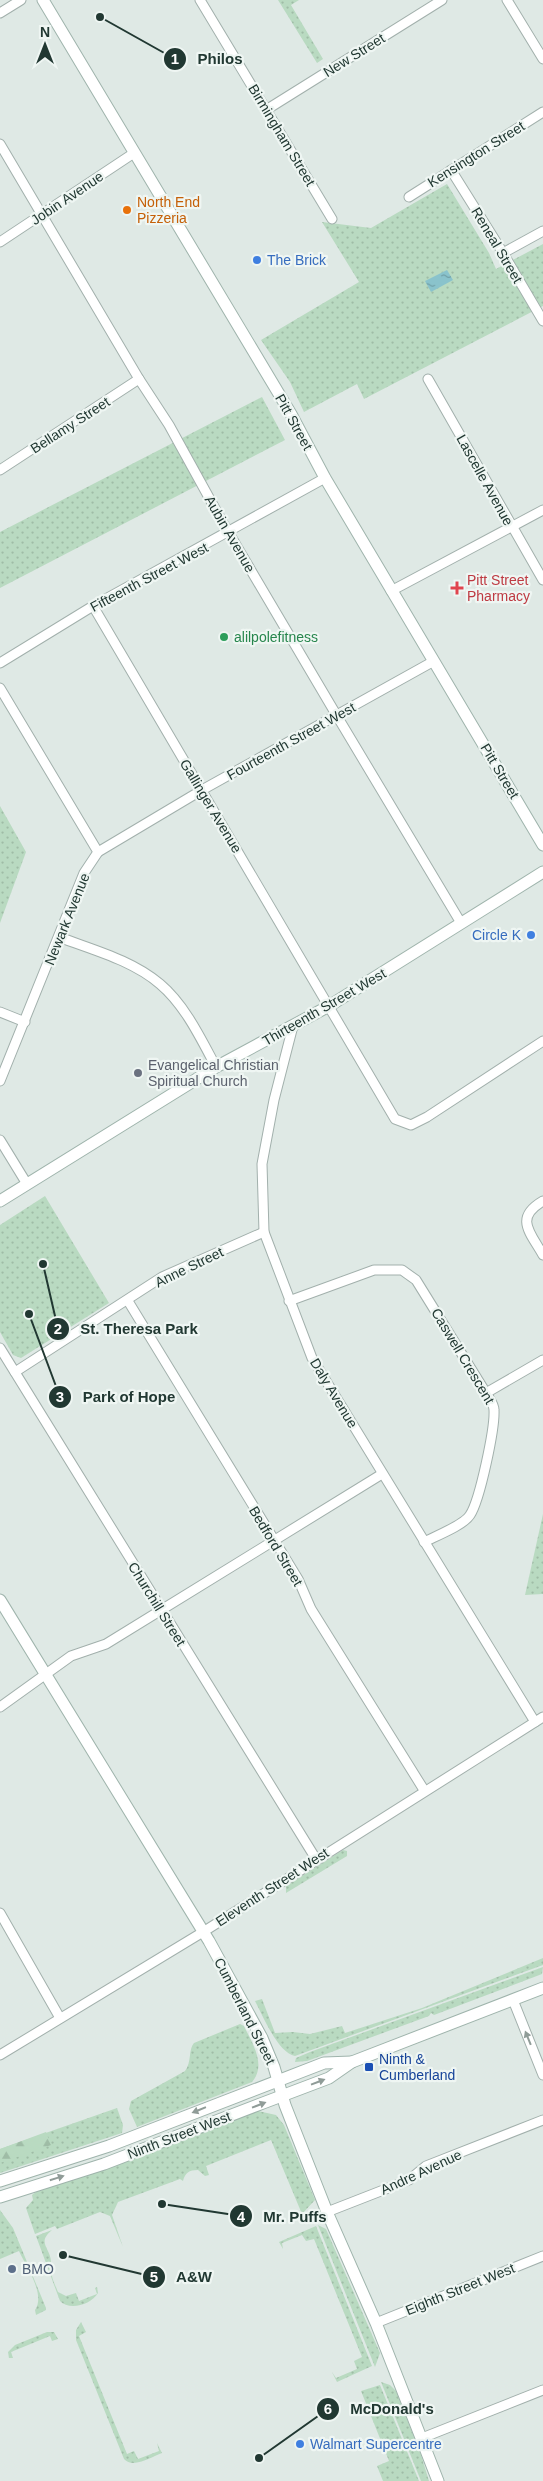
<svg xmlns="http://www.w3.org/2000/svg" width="543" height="2481" viewBox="0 0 543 2481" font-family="Arial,sans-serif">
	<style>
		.green { fill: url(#green-dots) }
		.forest { fill: url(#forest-firs) }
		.water { fill: url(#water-ripples) }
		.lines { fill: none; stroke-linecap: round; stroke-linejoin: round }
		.street-casing { stroke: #a2b0ac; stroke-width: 11 }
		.secondary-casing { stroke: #9fb4ac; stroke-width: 13 }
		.street { stroke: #fff; stroke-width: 9 }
		.secondary { stroke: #fff; stroke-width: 11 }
		.oneway { fill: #909c98 }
		.food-dot { fill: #e8710a; stroke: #eff6f3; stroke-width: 2 }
		.shop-dot { fill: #3f7fe0; stroke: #eff6f3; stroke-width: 2 }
		.health-dot { fill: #e0444e; stroke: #eff6f3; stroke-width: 2 }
		.leisure-dot { fill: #2e9e5b; stroke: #eff6f3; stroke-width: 2 }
		.worship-dot { fill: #6b7280; stroke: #eff6f3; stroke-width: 2 }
		.transit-dot { fill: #1a4fb4; stroke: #eff6f3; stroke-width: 2 }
		.service-dot { fill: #5c6f8a; stroke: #eff6f3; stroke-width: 2 }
		.labels { text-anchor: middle; stroke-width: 4.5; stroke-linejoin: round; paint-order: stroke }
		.street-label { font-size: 14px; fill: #213832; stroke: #eff6f3 }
		.food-label { font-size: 14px; fill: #c56008; stroke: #eff6f3; text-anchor: start }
		.shop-label { font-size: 14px; fill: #366cbe; stroke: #eff6f3; text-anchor: start }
		.health-label { font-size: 14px; fill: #be3a42; stroke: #eff6f3; text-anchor: start }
		.leisure-label { font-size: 14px; fill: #27864d; stroke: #eff6f3; text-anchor: start }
		.worship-label { font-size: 14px; fill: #5b616d; stroke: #eff6f3; text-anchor: start }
		.transit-label { font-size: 14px; fill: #164399; stroke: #eff6f3; text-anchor: start }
		.service-label { font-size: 14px; fill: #4e5e75; stroke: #eff6f3; text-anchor: start }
		.leader { fill: none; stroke: #213832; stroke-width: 2 }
		.callout-dot { fill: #213832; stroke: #eff6f3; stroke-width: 2 }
		.mark-label { font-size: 15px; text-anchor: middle; font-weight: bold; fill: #fff }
		.callout-label { font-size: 15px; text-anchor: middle; font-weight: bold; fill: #213832; stroke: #eff6f3; stroke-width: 4.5; stroke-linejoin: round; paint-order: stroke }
	</style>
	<defs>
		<pattern id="green-dots" width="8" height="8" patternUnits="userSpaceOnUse" patternTransform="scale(1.25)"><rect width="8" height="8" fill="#b9dac1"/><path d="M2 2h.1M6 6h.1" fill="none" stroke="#9fbca6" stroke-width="1.8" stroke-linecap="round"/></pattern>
		<pattern id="forest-firs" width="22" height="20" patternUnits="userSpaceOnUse" patternTransform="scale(1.25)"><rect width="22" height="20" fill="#b9dac1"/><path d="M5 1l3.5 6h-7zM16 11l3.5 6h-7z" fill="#9fbca6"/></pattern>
		<pattern id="water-ripples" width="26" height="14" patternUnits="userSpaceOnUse" patternTransform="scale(1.25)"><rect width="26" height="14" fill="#8ac3cc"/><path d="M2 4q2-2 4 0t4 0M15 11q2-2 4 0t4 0" fill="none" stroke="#709fa6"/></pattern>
	</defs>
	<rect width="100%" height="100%" fill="#dfe9e5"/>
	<g class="green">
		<polygon points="278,0 299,0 291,5 323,59 317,63"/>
		<polygon points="447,184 489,253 496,269 543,244 543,306 364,399 357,384 304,412 290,382 261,340 359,282 322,222 371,228"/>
		<polygon points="262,397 285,440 0,588 0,532"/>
		<polygon points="0,806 26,852 0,923"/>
		<polygon points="45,1196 109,1303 21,1358 13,1355 0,1332 0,1225"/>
		<polygon points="543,1514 543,1594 525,1595"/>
		<polygon points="343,1850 347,1851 347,1856 286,1893 286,1886"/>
		<path d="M543,1958V1965L295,2056C278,2053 263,2016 255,2001L262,1999L275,2033L293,2032L310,2034L342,2026L345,2033L422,2008Z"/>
		<polygon points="543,1967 542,1974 434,2015 431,2013 429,2016 307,2061 295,2062 296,2058 310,2052"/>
		<path d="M240,2024L244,2026C252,2043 267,2065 252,2082L137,2127L129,2109L131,2101L185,2071C192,2062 188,2050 194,2043Z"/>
		<polygon points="117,2108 123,2125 122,2133 0,2173 0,2149"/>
		<path d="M258,2111L276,2115L284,2125L315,2200L302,2214L271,2140L206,2166L209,2175L205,2176L198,2170C189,2170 185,2173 183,2181L180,2179L118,2202L112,2215L123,2247L110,2216L100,2212L57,2229L55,2226L35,2234L26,2208L33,2200L32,2195L36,2192L87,2175Z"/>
		<path d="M0,2210L13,2228L46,2308V2310L36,2315L35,2310C46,2294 26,2267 19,2251L0,2259Z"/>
		<polygon points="318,2225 326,2229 380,2353 375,2367"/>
		<polygon points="316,2226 372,2366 337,2382 332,2372 336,2378 357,2369 354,2361 362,2357 314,2239 306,2241 302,2235 282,2243 283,2249 279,2242"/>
		<path d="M52,2230C36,2243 51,2248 51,2262C51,2276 52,2278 58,2292L66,2296L76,2293L79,2301L97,2294L95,2288L97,2287L98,2293C91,2305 69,2311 60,2301L36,2236Z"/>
		<path d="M81,2322L86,2332L79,2336L127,2454L134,2451L138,2459L159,2451L157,2443L162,2453C151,2457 133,2469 124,2459L76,2340V2330Z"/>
		<polygon points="47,2332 54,2332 58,2339 52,2341 50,2336 11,2352 13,2358 9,2358 8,2352 15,2345"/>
		<polygon points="381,2382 390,2385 396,2391 421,2455 429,2481 421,2481"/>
		<polygon points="380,2385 419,2481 383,2481 377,2466 389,2461 361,2391"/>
	</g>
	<polygon class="forest" points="46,2132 51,2145 0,2163 0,2149"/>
	<polygon class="water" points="447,270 453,280 431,292 425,281"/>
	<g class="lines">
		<defs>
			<g id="street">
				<polyline points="200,0 332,219"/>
				<polyline points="507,0 543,59"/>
				<polyline points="0,13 21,0"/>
				<polyline points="266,110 442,0"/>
				<polyline points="0,144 139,379 169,425 223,523 337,716 461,923"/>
				<polyline points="451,170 503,253 543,321"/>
				<polyline points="409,197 543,112"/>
				<polyline points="0,242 134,153"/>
				<polyline points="503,253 543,231"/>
				<polyline points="428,379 543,580"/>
				<polyline points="0,470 139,379"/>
				<polyline points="391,591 543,510"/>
				<polyline points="93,606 395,1119 411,1125 427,1117 543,1041"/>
				<polyline points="0,663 93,606 325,478"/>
				<polyline points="0,688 98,852 84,873 0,1081"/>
				<polyline points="98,852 202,790 434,661"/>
				<path d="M59,937C93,950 132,960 160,984C185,1005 201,1039 216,1067"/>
				<polyline points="0,1012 25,1022"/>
				<polyline points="293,1026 274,1100 262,1164 264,1232 312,1358 535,1722"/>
				<polyline points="0,1140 27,1184"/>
				<path d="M543,1201C514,1218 530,1232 543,1255"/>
				<polyline points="128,1301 298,1579 311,1609 424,1790"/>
				<path d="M289,1301L374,1270H402L416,1280L486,1393C489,1398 494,1404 494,1410C495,1428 480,1500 470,1515C464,1525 436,1536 424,1542"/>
				<polyline points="0,1348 316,1859"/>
				<polyline points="15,1372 162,1277 264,1232"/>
				<polyline points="486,1393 543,1360"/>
				<polyline points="0,1707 71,1656 106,1644 382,1474"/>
				<polyline points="0,1913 60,2018"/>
				<polyline points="513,2000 543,2075"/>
				<polyline points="0,2055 203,1932 543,1717"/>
				<polyline points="327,2212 409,2180 426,2166 543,2120"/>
				<polyline points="376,2323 543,2256"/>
				<polyline points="422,2438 543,2390"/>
			</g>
			<g id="secondary">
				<polyline points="43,0 291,414 325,478 543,845"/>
				<polyline points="0,1201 216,1067 329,1006 543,872"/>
				<polyline points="0,1600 209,1941 262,2038 274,2067 285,2105 327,2212 376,2323 438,2481"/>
				<polyline points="0,2181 109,2146 324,2063 352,2062"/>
				<polyline points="0,2197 104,2164 263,2103 329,2078 352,2062 543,1988"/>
			</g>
		</defs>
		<use href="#street" class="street-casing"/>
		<use href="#secondary" class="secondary-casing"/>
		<use href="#street" class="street"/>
		<use href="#secondary" class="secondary"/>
	</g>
	<defs><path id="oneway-solid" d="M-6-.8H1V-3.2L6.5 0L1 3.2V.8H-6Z" transform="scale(1.25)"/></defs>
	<g class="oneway">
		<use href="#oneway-solid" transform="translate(528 2038) rotate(-112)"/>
		<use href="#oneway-solid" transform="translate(318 2082) rotate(-21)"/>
		<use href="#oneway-solid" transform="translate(259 2105) rotate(-21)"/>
		<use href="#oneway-solid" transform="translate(199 2110) rotate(158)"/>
		<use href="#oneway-solid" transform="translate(57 2178) rotate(-17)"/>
	</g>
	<circle class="food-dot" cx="127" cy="210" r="5"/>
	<g class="shop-dot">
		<circle cx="257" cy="260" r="5"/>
		<circle cx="531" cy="935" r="5"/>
		<circle cx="300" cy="2444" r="5"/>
	</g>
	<path class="health-dot" d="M454.5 580.5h5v5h5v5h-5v5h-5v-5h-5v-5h5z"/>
	<circle class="leisure-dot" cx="224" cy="637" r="5"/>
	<circle class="worship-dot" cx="138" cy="1073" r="5"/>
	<rect class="transit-dot" x="364" y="2062" width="10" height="10" rx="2.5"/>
	<circle class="service-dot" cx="12" cy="2269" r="5"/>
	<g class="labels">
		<g class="street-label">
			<text transform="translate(354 55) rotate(-32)" y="5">New Street</text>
			<text transform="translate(282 135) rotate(59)" y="5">Birmingham Street</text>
			<text transform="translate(476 154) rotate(-32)" y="5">Kensington Street</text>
			<text transform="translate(67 198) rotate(-34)" y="5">Jobin Avenue</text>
			<text transform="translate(497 245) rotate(59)" y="5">Reneal Street</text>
			<text transform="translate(294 422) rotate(61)" y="5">Pitt Street</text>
			<text transform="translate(70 425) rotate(-33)" y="5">Bellamy Street</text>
			<text transform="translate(485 480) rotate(61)" y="5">Lascelle Avenue</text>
			<text transform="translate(230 534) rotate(60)" y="5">Aubin Avenue</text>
			<text transform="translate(149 577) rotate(-28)" y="5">Fifteenth Street West</text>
			<text transform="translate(291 741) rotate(-29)" y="5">Fourteenth Street West</text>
			<text transform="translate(500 771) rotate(59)" y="5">Pitt Street</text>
			<text transform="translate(211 806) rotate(59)" y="5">Gallinger Avenue</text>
			<text transform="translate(67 919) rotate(-68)" y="5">Newark Avenue</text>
			<text transform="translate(324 1007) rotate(-30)" y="5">Thirteenth Street West</text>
			<text transform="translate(189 1267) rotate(-26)" y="5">Anne Street</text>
			<text transform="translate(463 1356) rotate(59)" y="5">Caswell Crescent</text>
			<text transform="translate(334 1393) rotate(59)" y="5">Daly Avenue</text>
			<text transform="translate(276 1546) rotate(59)" y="5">Bedford Street</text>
			<text transform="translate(157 1604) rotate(58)" y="5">Churchill Street</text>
			<text transform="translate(272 1887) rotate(-33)" y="5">Eleventh Street West</text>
			<text transform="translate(245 2011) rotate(63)" y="5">Cumberland Street</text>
			<text transform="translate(179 2135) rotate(-21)" y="5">Ninth Street West</text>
			<text transform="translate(421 2172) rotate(-25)" y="5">Andre Avenue</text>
			<text transform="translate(460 2289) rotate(-22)" y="5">Eighth Street West</text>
		</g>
		<g class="food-label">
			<text x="137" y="207">North End<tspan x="137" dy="16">Pizzeria</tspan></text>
		</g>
		<g class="shop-label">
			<text x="267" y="265">The Brick</text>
			<text x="521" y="940" text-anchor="end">Circle K</text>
			<text x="310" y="2449">Walmart Supercentre</text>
		</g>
		<g class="health-label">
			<text x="467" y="585">Pitt Street<tspan x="467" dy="16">Pharmacy</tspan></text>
		</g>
		<g class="leisure-label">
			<text x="234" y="642">alilpolefitness</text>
		</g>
		<g class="worship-label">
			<text x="148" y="1070">Evangelical Christian<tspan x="148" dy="16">Spiritual Church</tspan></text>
		</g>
		<g class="transit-label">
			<text x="379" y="2064">Ninth &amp;<tspan x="379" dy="16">Cumberland</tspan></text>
		</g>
		<g class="service-label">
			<text x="22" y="2274">BMO</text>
		</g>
	</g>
	<path class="leader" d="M100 17L175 59M43 1264L58 1329M29 1314L60 1397M162 2204L241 2216M63 2255L154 2277M259 2458L328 2409"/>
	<g class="callout-dot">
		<circle cx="100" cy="17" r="5"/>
		<circle cx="43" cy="1264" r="5"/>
		<circle cx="29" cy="1314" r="5"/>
		<circle cx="162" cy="2204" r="5"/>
		<circle cx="63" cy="2255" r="5"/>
		<circle cx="259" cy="2458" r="5"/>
		<circle cx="175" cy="59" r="12"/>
		<circle cx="58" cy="1329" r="12"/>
		<circle cx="60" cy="1397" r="12"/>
		<circle cx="241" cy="2216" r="12"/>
		<circle cx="154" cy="2277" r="12"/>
		<circle cx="328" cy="2409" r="12"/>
	</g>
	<g class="mark-label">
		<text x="175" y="64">1</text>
		<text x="58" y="1334">2</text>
		<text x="60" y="1402">3</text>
		<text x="241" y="2222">4</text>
		<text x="154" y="2282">5</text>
		<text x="328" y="2414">6</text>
	</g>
	<g class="callout-label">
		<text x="220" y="64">Philos</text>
		<text x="139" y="1334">St. Theresa Park</text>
		<text x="129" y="1402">Park of Hope</text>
		<text x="295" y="2222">Mr. Puffs</text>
		<text x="194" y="2282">A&amp;W</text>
		<text x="392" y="2414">McDonald's</text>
	</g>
	<g transform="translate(45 45)" stroke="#eff6f3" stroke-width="4" paint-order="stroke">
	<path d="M0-4L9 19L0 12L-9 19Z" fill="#213832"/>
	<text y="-8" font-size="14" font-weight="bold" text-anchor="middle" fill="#213832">N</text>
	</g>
</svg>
